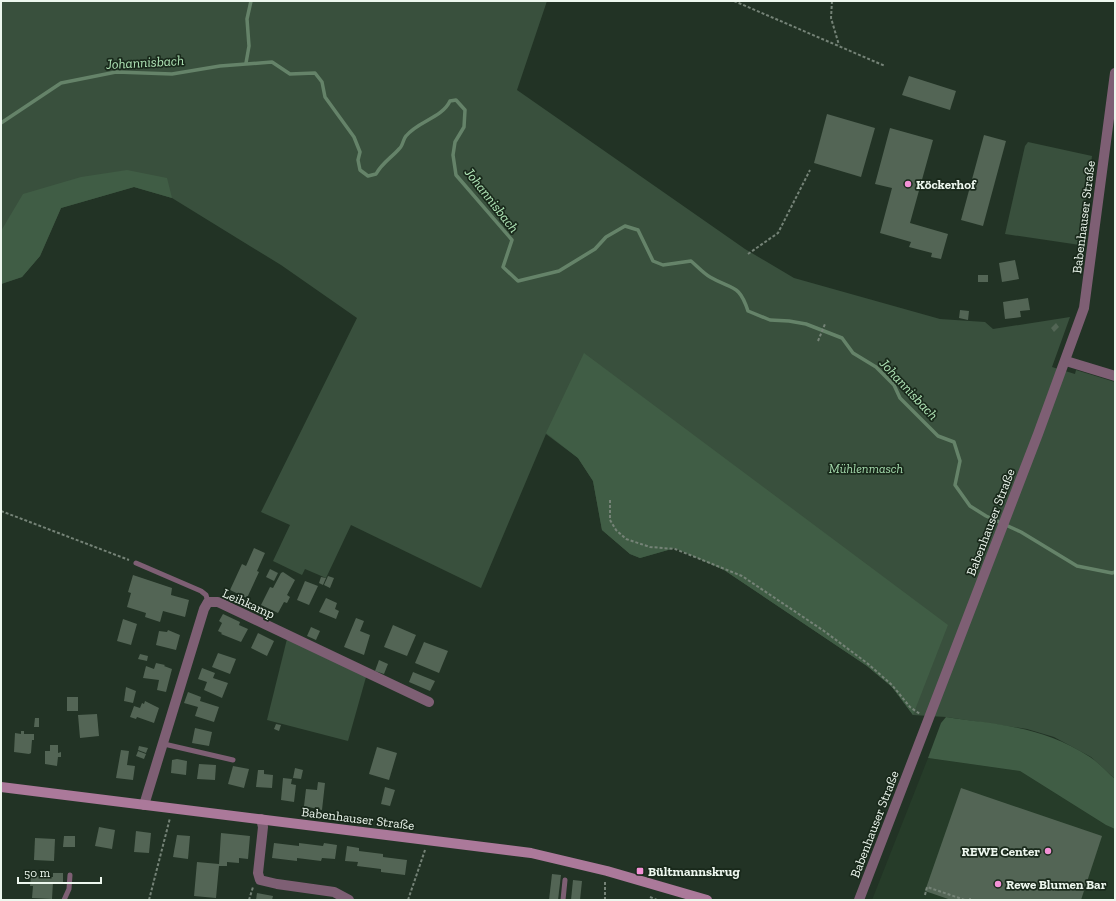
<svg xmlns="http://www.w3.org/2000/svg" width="1116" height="901" viewBox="0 0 1116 901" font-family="'Zilla Slab',serif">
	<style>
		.built { fill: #263c29 }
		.green { fill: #39503d }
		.forest { fill: #405d45 }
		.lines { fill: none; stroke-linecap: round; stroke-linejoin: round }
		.stream { stroke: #658369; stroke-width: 3.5 }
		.building { fill: #536555 }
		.path { stroke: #758377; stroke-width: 2; stroke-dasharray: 3 2; stroke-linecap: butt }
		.service { stroke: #7e5f74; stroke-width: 5 }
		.minor { stroke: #7e5f74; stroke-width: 10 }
		.secondary { stroke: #ab799a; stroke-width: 10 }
		.poi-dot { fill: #f391d5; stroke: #19291b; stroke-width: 1.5 }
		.labels { text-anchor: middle; stroke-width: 3.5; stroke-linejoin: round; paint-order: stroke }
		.poi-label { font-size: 13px; font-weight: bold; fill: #edf7ee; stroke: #19291b; text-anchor: start }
		.street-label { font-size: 13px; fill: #edf7ee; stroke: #19291b }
		.park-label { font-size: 13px; font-style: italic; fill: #a4d9ac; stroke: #19291b }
		.water-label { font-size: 14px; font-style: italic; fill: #b1e6b8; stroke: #19291b }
	</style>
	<rect width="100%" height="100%" fill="#223325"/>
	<polygon class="built" points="928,758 1020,771 1106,825 1115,829 1115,900 872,900"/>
	<g class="green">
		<polygon points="1,1 547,1 517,90 745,249 794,278 940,319 985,322 993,329 1070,317 1052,367 1075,374 1076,370 1115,382 1115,779 1091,757 1054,737 1027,729 946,717 913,715 892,687 867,666 724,570 675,548 640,558 630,554 602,530 593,481 578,458 546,434 481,588 351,525 326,578 305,569 302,575 273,561 290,525 261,512 357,318 281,265 172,198 134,187 61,208 40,256 22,277 1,284"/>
		<polygon points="1028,142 1092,156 1080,245 1005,234 1025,146"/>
		<polygon points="287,639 366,677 348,741 267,720"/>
	</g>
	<g class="forest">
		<polygon points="127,170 167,178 172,198 134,187 61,208 40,256 22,277 1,284 1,231 23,194 81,177"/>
		<polygon points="584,353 948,625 913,715 892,687 867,666 724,570 675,548 640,558 630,554 602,530 593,481 578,458 546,433"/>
		<path d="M946,717C1000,725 1042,726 1090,757C1099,763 1107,772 1115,779V829L1106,825L1020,771L928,758L941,723Z"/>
	</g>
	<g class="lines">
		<g class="stream">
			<polyline points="246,63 249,46 247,19 251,1"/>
			<path d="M1,123L61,83L116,72L172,74L220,66L272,62L290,74L315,73L322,82L325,97L354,137L360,152L358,160L360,170L368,176L376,174C382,163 391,158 399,149C403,146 403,139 406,136C418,121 442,118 450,101L456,100L465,110L464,127L455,142L453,155L456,175L512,240L503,267L518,281L559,271L595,249L606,237L625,226L638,230L653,261L663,265L691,261C697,266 703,273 710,277C732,290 739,283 748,311L770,320L789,321L806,324L842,338L853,353L876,367L894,385L900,398L938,436L954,442L960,461L955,485L970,506L986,516L1021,532L1077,566L1112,573L1115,572"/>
		</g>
	</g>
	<g class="building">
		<polygon points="909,76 956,91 950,110 902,95"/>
		<polygon points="827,114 875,128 861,177 814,163"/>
		<polygon points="890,128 933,140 910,223 948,234 941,259 931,257 932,253 909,247 911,242 880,233 892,188 875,184"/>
		<polygon points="984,135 1006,141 983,226 961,220"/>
		<polygon points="1015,260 1019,279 1002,282 999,263"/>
		<rect x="978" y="275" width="10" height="7"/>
		<polygon points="1028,298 1030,310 1020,311 1021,317 1005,319 1003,302"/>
		<polygon points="960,310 969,311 968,320 959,318"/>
		<polygon points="1056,323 1059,327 1054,332 1051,328"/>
		<polygon points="254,548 265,553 257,571 259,572 247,598 230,590 242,564 246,566"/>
		<polygon points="270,569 278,573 274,581 266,577"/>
		<polygon points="283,572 295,580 287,595 290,597 287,603 284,602 278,613 261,605 270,587 273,588 281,573"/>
		<polygon points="133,575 172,588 171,595 189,600 185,617 163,611 160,622 145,617 146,613 127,607 131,593 128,592"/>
		<polygon points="328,576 334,578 330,588 324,585"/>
		<polygon points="321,577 326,578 323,585 319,583"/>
		<polygon points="305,581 318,586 309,605 297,600"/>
		<polygon points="326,598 337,603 335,609 339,611 336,619 319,612"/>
		<polygon points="223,614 240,622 239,625 248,629 241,642 221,634 222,633 218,631 222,623 219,621"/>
		<polygon points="356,618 364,621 360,631 370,635 364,655 344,647"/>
		<polygon points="123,619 137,624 131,645 117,641"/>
		<polygon points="393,625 416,635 407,656 384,647"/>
		<polygon points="311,627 320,631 316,640 307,636"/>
		<polygon points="168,630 180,635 176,650 156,645 159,631 167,632"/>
		<polygon points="258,633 274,641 267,656 251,648"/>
		<polygon points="424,642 448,651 439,673 415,663"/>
		<polygon points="218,653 236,659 230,674 212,667"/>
		<polygon points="140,654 148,656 147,661 138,659"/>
		<polygon points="379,660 388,664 384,674 375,671"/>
		<polygon points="156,663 165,665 164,666 172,669 166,692 157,690 159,680 143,678 146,666 154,669"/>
		<polygon points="202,668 215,673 213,678 228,683 222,698 204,690 207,682 198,679"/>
		<polygon points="413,672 435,681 430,691 409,682"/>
		<polygon points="126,687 136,691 133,703 124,701"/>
		<polygon points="188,692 201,697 200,701 219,707 214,722 195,716 198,707 184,703"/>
		<rect x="67" y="697" width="11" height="14"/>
		<polygon points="145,701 159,708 154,723 137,717 136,719 130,717 134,706 140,708 142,703 144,704"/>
		<polygon points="97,714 99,736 80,738 78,715"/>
		<polygon points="35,718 39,718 39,727 34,727"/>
		<polygon points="276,724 281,725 279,731 274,729"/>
		<polygon points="195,728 212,732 209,746 192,743"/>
		<polygon points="21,731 24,731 24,734 34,734 34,740 32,740 31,753 29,754 14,752 15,733 21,734"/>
		<polygon points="50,745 58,745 58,753 61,752 61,757 58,757 57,766 45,764 45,751 50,751"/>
		<polygon points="139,746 148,748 146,753 138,750"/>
		<polygon points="377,747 397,753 389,780 369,774"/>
		<polygon points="121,750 129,751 127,765 135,766 133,780 116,778"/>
		<polygon points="138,751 146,754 144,759 136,756"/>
		<polygon points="177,759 187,761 186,775 171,773 172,760"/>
		<polygon points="199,764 216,765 215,780 197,779"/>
		<polygon points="233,766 249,769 244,788 228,784"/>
		<polygon points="295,768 303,770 301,779 293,778"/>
		<polygon points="258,770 264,770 264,774 273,775 272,788 256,787"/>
		<polygon points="283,778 292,779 291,784 296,785 294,802 281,800"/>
		<polygon points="318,782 325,783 322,810 304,806 306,789 317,790"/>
		<polygon points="385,787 395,790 390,806 381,804"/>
		<polygon points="961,788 1102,836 1081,900 951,900 925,891"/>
		<polygon points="99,827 115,830 112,849 95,846"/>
		<polygon points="136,831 151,833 149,853 134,852"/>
		<polygon points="221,833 250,836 248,859 239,858 239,863 227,862 227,866 219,866 216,898 194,896 197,862 219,864"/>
		<polygon points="177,835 190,836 188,859 173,857"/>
		<polygon points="64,836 75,836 75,847 63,847"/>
		<polygon points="35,838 55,839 54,861 34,860"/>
		<polygon points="274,843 299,846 299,843 323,846 324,843 337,845 335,859 322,858 321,861 297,858 297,861 272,858"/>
		<polygon points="347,846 359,848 359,851 383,854 383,857 407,860 405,875 381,872 381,869 357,866 358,862 345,861"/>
		<polygon points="53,873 63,873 63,883 53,882 52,899 32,898 33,886 30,886 31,876 53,877"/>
		<polygon points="552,874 561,875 558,900 549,900"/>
		<polygon points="573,880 582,881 580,900 571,900"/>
		<polygon points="257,893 273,896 272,900 256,900"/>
	</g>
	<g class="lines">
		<g class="path">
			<polyline points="734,1 885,66"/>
			<polyline points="832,1 831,18 839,45"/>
			<polyline points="748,254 778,233 810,170"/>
			<polyline points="818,341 825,324"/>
			<polyline points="610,500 610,520 616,530 626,539 650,547 675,549 742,576 824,631 867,663 892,685 910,707 920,714"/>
			<polyline points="1,511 129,560"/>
			<polyline points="925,895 927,887 965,900"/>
			<polyline points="650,897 657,900"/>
			<polyline points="149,900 170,818"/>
			<polyline points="249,900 253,887"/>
			<polyline points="408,900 425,850"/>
			<polyline points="605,900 605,881"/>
			<polyline points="970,900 970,898"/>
		</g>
		<g class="service">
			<polyline points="136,563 201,591 206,595 208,602"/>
			<polyline points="164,744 233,760"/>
			<polyline points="64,900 69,889 70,875"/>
			<polyline points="563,900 565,880"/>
		</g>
		<g class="minor">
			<polyline points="1066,361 1115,376"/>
			<polyline points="144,805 204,609 208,602 218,602 429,702"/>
			<polyline points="261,819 263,827 258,873 260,880 277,884 334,892 349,900"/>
			<polyline points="859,900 1038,434 1084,308 1115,73"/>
		</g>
		<polyline class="secondary" points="1,787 531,853 607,871 707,900"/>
	</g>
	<g class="poi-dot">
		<circle cx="908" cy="184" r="4"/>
		<circle cx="1048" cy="851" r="4"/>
		<rect x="636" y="867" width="8" height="8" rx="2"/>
		<circle cx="998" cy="884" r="4"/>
	</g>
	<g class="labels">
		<g class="poi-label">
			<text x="916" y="189">Köckerhof</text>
			<text x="1040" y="856" text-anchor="end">REWE Center</text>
			<text x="648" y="876">Bültmannskrug</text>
			<text x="1006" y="889">Rewe Blumen Bar</text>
		</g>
		<g class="street-label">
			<text transform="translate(1083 217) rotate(-83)" y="5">Babenhauser Straße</text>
			<text transform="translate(990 522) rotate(-69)" y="5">Babenhauser Straße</text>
			<text transform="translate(249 603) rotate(24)" y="5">Leihkamp</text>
			<text transform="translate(358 818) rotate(7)" y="5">Babenhauser Straße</text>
			<text transform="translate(874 824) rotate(-69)" y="5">Babenhauser Straße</text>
		</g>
		<g class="park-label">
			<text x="866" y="473">Mühlenmasch</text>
		</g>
		<g class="water-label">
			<text transform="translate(145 62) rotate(-3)" y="5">Johannisbach</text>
			<text transform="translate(492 200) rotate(52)" y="5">Johannisbach</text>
			<text transform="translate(909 389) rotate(47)" y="5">Johannisbach</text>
		</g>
	</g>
	<rect width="1116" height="901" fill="none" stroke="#edf7ee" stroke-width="4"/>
	<path d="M18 877v6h83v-6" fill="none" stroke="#edf7ee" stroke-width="2"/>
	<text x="24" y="877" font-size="12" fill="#edf7ee" stroke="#19291b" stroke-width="3" paint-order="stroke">50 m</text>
</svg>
